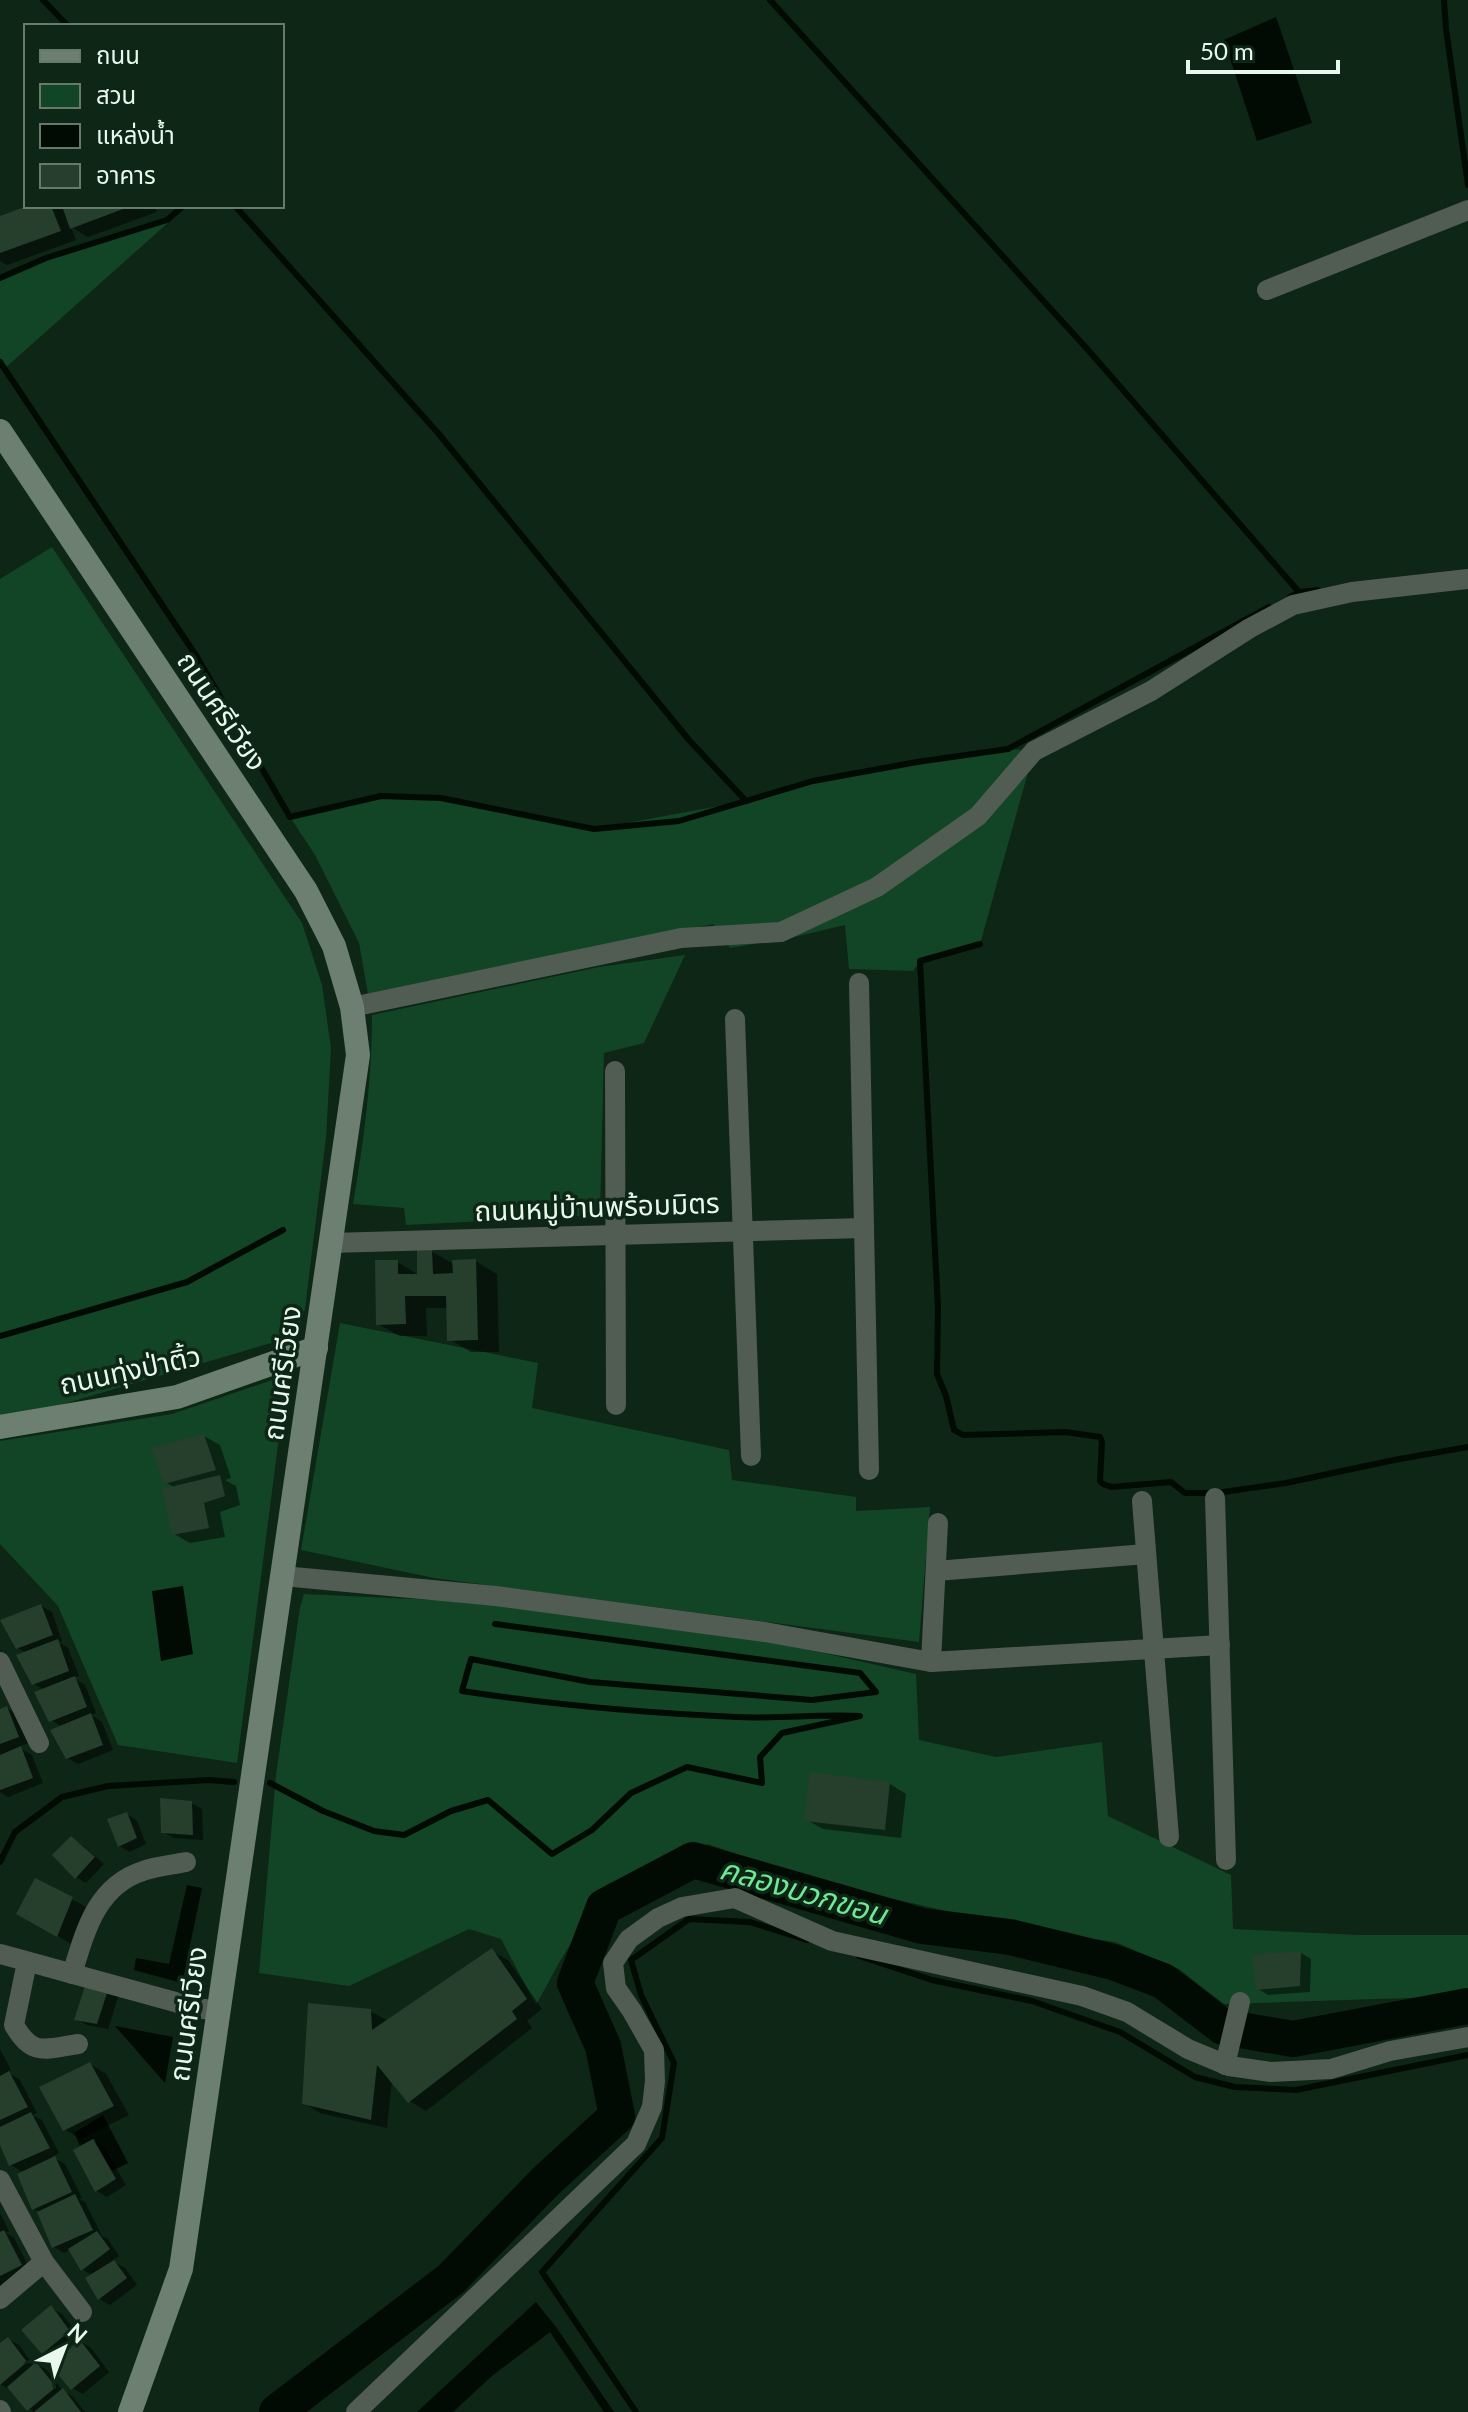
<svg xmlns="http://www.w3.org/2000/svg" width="1468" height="2412" viewBox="0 0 1468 2412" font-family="Lato,'Noto Sans Thai',sans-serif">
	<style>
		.green { fill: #124525 }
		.water { fill: #020a04 }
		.shadow { fill: #0007 }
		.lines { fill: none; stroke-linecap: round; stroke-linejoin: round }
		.stream { stroke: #020a04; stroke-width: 6 }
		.river { stroke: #020a04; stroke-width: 36 }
		.building { fill: #253f2c }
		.street { stroke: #515c53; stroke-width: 20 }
		.secondary { stroke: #6c7f70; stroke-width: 24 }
		.labels { text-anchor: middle; stroke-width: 7; stroke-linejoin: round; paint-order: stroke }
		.street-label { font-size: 28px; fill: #e9f8ec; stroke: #0d2615 }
		.water-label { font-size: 30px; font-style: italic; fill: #70e896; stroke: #0d2615 }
	</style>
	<rect width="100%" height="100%" fill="#0d2615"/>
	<g class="green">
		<polygon points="169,222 4,369 0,362 0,278 46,258"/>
		<polygon points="52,547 302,923 322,985 331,1048 326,1138 305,1309 295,1336 36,1412 0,1417 0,579"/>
		<polygon points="1008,749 1034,751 980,944 920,961 913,971 849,969 845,925 790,938 730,948 713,924 368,994 359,943 315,855 290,817 381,796 441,798 594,829 746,801 813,781"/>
		<path d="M685,955L644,1043L604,1053L600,1215L406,1225L404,1208L353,1204C364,1140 372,1080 372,1015L599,967Z"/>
		<polygon points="340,1323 538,1363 532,1408 729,1450 732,1480 856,1497 856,1511 930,1507 919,1642 434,1578 301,1550"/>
		<polygon points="287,1375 237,1763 118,1745 58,1606 0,1544 0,1441 172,1414"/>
		<polygon points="304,1594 526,1604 709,1627 916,1674 919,1740 996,1757 1102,1742 1108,1816 1231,1875 1233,1929 1358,1935 1468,1935 1468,1996 1224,2004 1179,1969 1115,1942 1029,1930 803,1878 708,1844 608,1884 560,1961 536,2005 501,1939 469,1929 349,1986 259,1973 276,1775 300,1607"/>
	</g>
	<g class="water">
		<polygon points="1276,17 1312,123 1257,141 1224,40"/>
		<polygon points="183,1586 193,1654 161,1661 152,1591"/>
		<polygon points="187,1885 202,1888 182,1983 134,1970 136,1958 169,1964"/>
		<polygon points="115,2026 173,2037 165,2083"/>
		<polygon points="103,2115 128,2163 112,2171 94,2139 80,2146 74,2133"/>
		<polygon points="536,2302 556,2327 614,2412 604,2412 550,2332 493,2375 453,2412 417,2412"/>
	</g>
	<g class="shadow">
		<polygon points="33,206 58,206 65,210 64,206 154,206 157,212 88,237 71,227 76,240 7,265 0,261 0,218"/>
		<polygon points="431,1251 455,1265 475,1261 497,1274 499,1352 471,1352 449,1339 449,1308 426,1308 427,1336 400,1336 378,1324 397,1262 419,1275"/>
		<polygon points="204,1436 220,1445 231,1478 225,1480 236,1486 240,1505 220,1512 225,1537 190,1543 174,1534 175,1488 165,1482"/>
		<polygon points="41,1606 52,1612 62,1641 58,1642 68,1648 79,1676 74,1678 85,1685 96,1713 91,1715 102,1722 113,1750 78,1764 67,1758 62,1727 51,1720 45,1690 34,1684 27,1653 17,1648"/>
		<polygon points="7,1708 17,1714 28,1743 18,1747 32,1755 43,1783 8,1797 0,1792 0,1711"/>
		<polygon points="890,1784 906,1794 901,1838 823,1829 807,1820"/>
		<polygon points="191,1803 202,1809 203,1840 174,1838 163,1832"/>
		<polygon points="127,1814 137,1821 146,1844 130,1852 119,1846"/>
		<polygon points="72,1839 82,1845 104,1864 86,1883 76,1877"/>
		<polygon points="36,1880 88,1908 73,1945 19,1913"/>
		<polygon points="492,1951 508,1960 542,2009 527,2021 532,2028 426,2111 410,2101 392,2080 387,2128 320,2113 304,2103 370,2011 388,2021"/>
		<polygon points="1301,1953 1311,1959 1310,1992 1268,1995 1258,1989"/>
		<polygon points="107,1991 118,1997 108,2029 87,2025 77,2019"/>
		<polygon points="0,2049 11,2070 7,2072 20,2080 37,2113 32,2115 42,2120 59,2153 52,2157 65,2164 82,2198 79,2199 85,2202 102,2236 108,2239 119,2256 112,2261 125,2268 137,2285 110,2305 99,2299 93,2276 82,2269 70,2250 64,2253 54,2247 39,2211 34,2209 24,2173 11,2165 0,2140"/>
		<polygon points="90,2064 106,2074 129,2115 81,2139 64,2129"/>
		<polygon points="93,2141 104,2147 126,2185 107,2197 97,2191"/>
		<polygon points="0,2213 9,2231 6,2233 14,2238 31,2271 0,2286"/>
		<polygon points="51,2308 62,2314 80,2337 54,2359 43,2353 24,2330"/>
		<polygon points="8,2339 19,2345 34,2366 37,2364 47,2370 62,2390 73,2397 85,2412 33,2412 11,2390 0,2384 0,2346"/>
		<polygon points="81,2342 91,2348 109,2372 83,2394 72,2388"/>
	</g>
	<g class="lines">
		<g class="stream">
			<polyline points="43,0 68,26"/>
			<polyline points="770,0 1089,351 1299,592"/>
			<polyline points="1444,0 1446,29 1468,185"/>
			<polyline points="235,206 438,433 689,740 746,801"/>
			<polyline points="0,278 46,258 167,220 183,206"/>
			<polyline points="0,362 197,657 290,817 381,796 441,798 594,829 679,821 813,781 917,762 1008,749 1269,607"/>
			<polyline points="1290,597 1299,592 1318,590"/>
			<polyline points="980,944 920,961 938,1308 937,1374 946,1396 954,1430 963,1435 1065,1432 1100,1437 1102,1442 1100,1481 1103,1484 1111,1487 1171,1482 1185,1493 1216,1493 1286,1483 1394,1460 1468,1447"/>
			<polyline points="0,1336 187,1282 283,1230"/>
			<path d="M270,1783L323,1811L374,1831L404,1835L451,1811L488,1800L552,1854L592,1830L631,1793L687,1767L762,1783L760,1757L782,1733L860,1716C819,1714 778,1719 737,1717C645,1713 553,1705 462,1691L471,1659L590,1682L812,1700L876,1692L860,1673L495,1624"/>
			<polyline points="0,1862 15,1832 62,1797 108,1786 209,1780 234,1782"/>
			<polyline points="859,1956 932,1980 1032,2001 1120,2032 1195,2077 1235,2087 1296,2090 1468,2055"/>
			<polyline points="636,2412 542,2272 662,2138 674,2063 641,1995 631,1960 689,1919 750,1922 807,1940"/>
		</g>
		<polyline class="river" points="277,2412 451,2279 546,2181 617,2116 603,2046 575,1983 604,1907 693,1860 922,1926 1010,1937 1113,1962 1163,1981 1223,2027 1293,2039 1468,2006"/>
	</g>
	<g class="building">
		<polygon points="27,206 51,206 61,231 0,253 0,216"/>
		<polygon points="62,206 131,206 70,229"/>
		<polygon points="417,1249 432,1249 433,1274 453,1273 452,1260 476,1259 478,1340 447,1341 446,1296 405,1296 406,1324 376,1325 375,1260 398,1260 398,1274 417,1274"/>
		<polygon points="204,1434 216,1470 164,1484 151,1448"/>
		<polygon points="220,1475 225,1496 204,1503 209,1528 172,1535 162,1489"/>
		<polygon points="41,1604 53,1635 16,1649 0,1620"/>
		<polygon points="58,1639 69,1671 32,1685 16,1655"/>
		<polygon points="75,1676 87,1707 49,1722 34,1692"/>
		<polygon points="7,1706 19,1737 0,1744 0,1709"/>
		<polygon points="91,1713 103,1745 66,1759 50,1730"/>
		<polygon points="21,1746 33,1778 0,1790 0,1755"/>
		<polygon points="810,1772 890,1782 885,1830 804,1821"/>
		<polygon points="160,1798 192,1801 193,1835 161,1833"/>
		<polygon points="127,1812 137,1838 118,1847 107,1819"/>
		<polygon points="71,1836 95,1857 75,1879 52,1855"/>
		<polygon points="35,1878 73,1897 57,1937 16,1914"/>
		<polygon points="492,1948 527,1999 512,2011 517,2019 408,2103 377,2065 371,2120 302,2104 308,2003 371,2009 372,2030"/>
		<polygon points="1301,1951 1300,1986 1256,1990 1252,1955"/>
		<polygon points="86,1983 108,1990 97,2024 74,2020"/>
		<polygon points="90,2062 114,2106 63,2131 39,2087"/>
		<polygon points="9,2071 28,2107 0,2120 0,2076"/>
		<polygon points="31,2112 50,2148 9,2166 0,2145 0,2127"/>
		<polygon points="93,2139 116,2179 95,2192 73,2150"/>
		<polygon points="55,2156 72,2192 32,2210 17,2174"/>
		<polygon points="75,2194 93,2230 52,2248 37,2212"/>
		<polygon points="4,2230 22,2265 0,2276 0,2232"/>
		<polygon points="97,2231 110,2249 81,2271 68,2249"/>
		<polygon points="114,2260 127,2278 98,2300 85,2278"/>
		<polygon points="51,2305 70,2331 42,2354 21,2330"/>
		<polygon points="8,2337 27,2362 0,2385 0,2343"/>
		<polygon points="80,2340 100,2366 71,2390 50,2365"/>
		<polygon points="36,2362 56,2387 27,2411 7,2387"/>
		<polygon points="63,2388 81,2412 34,2412"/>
	</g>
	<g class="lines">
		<g class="street">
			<polyline points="1267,290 1468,210"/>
			<polyline points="859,983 869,1470"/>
			<polyline points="352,1007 681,938 781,932 877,887 978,816 1034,751 1151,691 1250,628 1293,605 1352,592 1468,579"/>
			<polyline points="735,1019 751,1456"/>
			<polyline points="615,1071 616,1405"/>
			<polyline points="330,1243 864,1228"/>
			<polyline points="1215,1498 1226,1860"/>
			<polyline points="1142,1501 1169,1837"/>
			<polyline points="936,1571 1146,1554"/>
			<polyline points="283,1576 496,1596 765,1632 931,1662 1220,1645"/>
			<polyline points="0,1662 39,1743"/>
			<polyline points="931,1662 938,1523"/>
			<polyline points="0,1954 197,2008 219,2011"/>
			<path d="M27,1962L14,2025C32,2057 45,2049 78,2044"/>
			<path d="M72,1974C85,1932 96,1886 143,1871C156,1866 172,1865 186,1862"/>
			<polyline points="1225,2065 1240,2002"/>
			<polyline points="0,2180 44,2262 0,2299"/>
			<polyline points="44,2262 82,2312"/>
			<polyline points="0,2410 1,2412"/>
			<polyline points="356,2412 636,2144 652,2107 655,2081 654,2050 632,2011 616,1988 613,1963 629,1939 658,1918 682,1907 735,1898 832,1941 1082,1996 1127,2012 1188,2049 1229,2066 1271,2072 1331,2069 1390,2051 1468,2037"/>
		</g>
		<g class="secondary">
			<polyline points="0,431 306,891 334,946 352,1007 358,1055 181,2269 130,2412"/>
			<polyline points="0,1427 177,1397 316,1348"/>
		</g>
	</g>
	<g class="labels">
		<g class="street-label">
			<text transform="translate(222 711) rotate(56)" y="10">ถนนศรีเวียง</text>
			<text transform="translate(597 1207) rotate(-2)" y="10">ถนนหมู่บ้านพร้อมมิตร</text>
			<text transform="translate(130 1370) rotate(-12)" y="10">ถนนทุ่งป่าติ้ว</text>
			<text transform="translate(282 1373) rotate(-82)" y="10">ถนนศรีเวียง</text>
			<text transform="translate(188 2014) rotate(-82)" y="10">ถนนศรีเวียง</text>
		</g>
		<g class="water-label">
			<text transform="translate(803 1892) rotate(16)" y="10">คลองบวกขอน</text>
		</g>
	</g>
	<rect x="24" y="24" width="260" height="184" fill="#0d2615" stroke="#657a6b" stroke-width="2"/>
	<rect x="40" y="50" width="40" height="12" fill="#6c7f70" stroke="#657a6b" stroke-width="2"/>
	<text x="96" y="64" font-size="24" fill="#e9f8ec">ถนน</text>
	<rect x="40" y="84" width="40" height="24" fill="#124525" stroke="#657a6b" stroke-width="2"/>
	<text x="96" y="104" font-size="24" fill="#e9f8ec">สวน</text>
	<rect x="40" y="124" width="40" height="24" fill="#020a04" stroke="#657a6b" stroke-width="2"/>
	<text x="96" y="144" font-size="24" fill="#e9f8ec">แหล่งน้ำ</text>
	<rect x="40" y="164" width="40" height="24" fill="#253f2c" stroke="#657a6b" stroke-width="2"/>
	<text x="96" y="184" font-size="24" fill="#e9f8ec">อาคาร</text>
	<g transform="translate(64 2348) rotate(42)" stroke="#0d2615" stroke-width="6" paint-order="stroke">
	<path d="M0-6L14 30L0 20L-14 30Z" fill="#e9f8ec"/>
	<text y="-12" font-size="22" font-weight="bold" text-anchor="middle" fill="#e9f8ec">N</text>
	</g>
	<path d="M1188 60v12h150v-12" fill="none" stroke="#e9f8ec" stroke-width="4"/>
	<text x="1200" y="60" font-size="24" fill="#e9f8ec" stroke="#0d2615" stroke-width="6" paint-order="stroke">50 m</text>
</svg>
